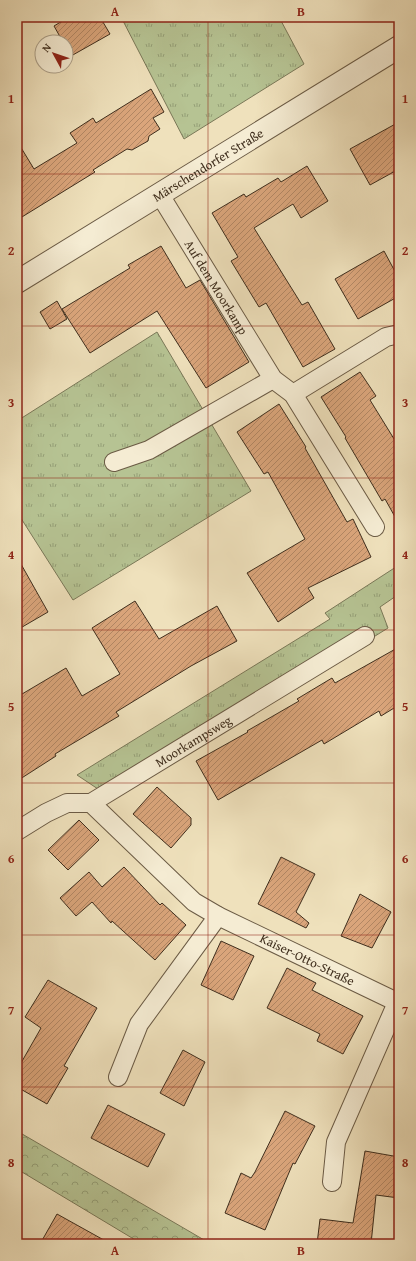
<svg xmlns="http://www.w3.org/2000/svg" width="416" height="1261" viewBox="0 0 416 1261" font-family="'Gentium Book Plus',serif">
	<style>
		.grass { fill: url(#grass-tufts); stroke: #7a7858 }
		.forest { fill: url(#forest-crowns); stroke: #7a7858 }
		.building { fill: url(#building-hatch); stroke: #3f2e1d }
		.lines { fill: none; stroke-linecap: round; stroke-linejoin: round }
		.minor-casing { stroke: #6b5b45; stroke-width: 20 }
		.tertiary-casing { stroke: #6b5b45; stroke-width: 24 }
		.minor { stroke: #f5ecd3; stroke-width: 18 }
		.tertiary { stroke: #f5ecd3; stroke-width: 22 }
		.grid { fill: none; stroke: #8f2418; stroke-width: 1; stroke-opacity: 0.55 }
		.labels { text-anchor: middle; stroke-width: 3; stroke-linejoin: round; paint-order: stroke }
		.street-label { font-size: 13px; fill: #3f2e1d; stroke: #f5ecd3 }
		.neatline { fill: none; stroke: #8f2418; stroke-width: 1.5 }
		.grid-label { font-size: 13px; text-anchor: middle; font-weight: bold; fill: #8f2418 }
	</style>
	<defs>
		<pattern id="grass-tufts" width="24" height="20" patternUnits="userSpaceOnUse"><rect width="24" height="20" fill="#b6c393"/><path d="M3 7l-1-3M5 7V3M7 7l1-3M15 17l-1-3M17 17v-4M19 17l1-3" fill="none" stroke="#959f77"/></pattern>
		<pattern id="forest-crowns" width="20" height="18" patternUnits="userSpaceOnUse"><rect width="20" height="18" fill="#b6c393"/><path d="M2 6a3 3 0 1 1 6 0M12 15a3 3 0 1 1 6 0" fill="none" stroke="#959f77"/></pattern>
		<pattern id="building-hatch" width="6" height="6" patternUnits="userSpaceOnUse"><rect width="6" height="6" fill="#daa57b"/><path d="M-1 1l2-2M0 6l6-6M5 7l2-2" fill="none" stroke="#b28764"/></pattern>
	</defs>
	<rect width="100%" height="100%" fill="#efe1bc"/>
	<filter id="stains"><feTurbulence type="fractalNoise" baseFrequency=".005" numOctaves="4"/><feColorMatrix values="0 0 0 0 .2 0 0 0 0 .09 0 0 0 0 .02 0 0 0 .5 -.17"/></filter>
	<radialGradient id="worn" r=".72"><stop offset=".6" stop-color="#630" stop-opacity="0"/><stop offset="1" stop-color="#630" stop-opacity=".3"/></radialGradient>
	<g class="grass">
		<polygon points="121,17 279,17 304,64 184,139"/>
		<polygon points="157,332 251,491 73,600 17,512 17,421"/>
		<polygon points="399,565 399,594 380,607 388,628 113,799 77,775 330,619 325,613"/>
	</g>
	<polygon class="forest" points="17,1131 211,1244 142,1244 17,1169"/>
	<g class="building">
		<polygon points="69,17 100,17 110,34 71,56 66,47 66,42 63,42 54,26"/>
		<polygon points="151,89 164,112 153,118 160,129 149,136 148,141 132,150 127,149 93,170 95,172 17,220 17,141 34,169 77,143 70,133 93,118 96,123"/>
		<polygon points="399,122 399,169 370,185 350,149"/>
		<polygon points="307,166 328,201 301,218 293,204 254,228 302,305 308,302 335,349 303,367 266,303 259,307 231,261 238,257 212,213 244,194 246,197 278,178 281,182"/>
		<polygon points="161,246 186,288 200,280 249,362 206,388 157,311 90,353 62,309 130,268 128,265"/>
		<polygon points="384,251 399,279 399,296 358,319 335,279"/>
		<polygon points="57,301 67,319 50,329 40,312"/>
		<polygon points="360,372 376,396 370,400 399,447 399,524 385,499 382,501 345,438 346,437 321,397"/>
		<polygon points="279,404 306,447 305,448 347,522 353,519 371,557 308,588 314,598 278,622 247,573 305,539 268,472 264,474 237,432"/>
		<polygon points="17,557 48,612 17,630"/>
		<polygon points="135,601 159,639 217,606 237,641 191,666 116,712 119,716 55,754 56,756 17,781 17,697 66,668 82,696 120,674 92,628"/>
		<polygon points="399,647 399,705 381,716 379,711 324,744 322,740 218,800 196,761 248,732 247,731 299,701 297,699 332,678 335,683"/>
		<polygon points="157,787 191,818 191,825 171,848 133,814"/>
		<polygon points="79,820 99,840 68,870 48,850"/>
		<polygon points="281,857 315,874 296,912 309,923 306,928 258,904"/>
		<polygon points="124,867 160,905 162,903 186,925 155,960 112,921 111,923 92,902 76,916 60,898 89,872 102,887"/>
		<polygon points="360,894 391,912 372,948 341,936"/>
		<polygon points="221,941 254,956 233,1000 201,985"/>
		<polygon points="287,968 316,983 312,990 363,1016 343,1054 317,1041 320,1034 267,1008"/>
		<polygon points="48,980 97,1008 64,1066 68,1068 47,1104 17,1087 17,1070 41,1028 25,1017"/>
		<polygon points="183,1050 205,1062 184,1106 160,1093"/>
		<polygon points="108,1105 165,1134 148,1167 91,1138"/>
		<polygon points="285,1111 315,1126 295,1164 293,1163 265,1230 225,1213 241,1173 251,1178 255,1172"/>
		<polygon points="365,1151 399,1157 399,1198 376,1195 371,1244 317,1244 320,1219 353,1223"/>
		<polygon points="57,1214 111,1244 40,1244"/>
	</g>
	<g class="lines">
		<defs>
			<g id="minor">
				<path id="s1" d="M160,195L273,379L293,394L375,527"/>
				<polyline points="293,394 386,337 399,334"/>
				<polyline points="114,462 149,450 273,379"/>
				<path id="s2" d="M91,803L194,902L218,916L399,1003"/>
				<path id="s3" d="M17,831L46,813L67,803H91L365,636"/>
				<polyline points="118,1077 139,1024 218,916"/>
				<polyline points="332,1182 336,1142 399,998"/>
			</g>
			<g id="tertiary">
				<path id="s4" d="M17,282L399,47"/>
			</g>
		</defs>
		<use href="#minor" class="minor-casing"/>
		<use href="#tertiary" class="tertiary-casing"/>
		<use href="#minor" class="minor"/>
		<use href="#tertiary" class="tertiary"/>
	</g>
	<path class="grid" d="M208,17V1244M17,174H399M17,326H399M17,478H399M17,630H399M17,783H399M17,935H399M17,1087H399"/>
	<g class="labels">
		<g class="street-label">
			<text dy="5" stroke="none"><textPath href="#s4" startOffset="224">Märschendorfer Straße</textPath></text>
			<text dy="5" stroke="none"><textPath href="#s1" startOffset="108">Auf dem Moorkamp</textPath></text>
			<text dy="5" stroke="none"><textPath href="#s3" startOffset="201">Moorkampsweg</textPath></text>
			<text dy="5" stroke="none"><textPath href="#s2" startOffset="270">Kaiser-Otto-Straße</textPath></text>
		</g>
	</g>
	<rect width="416" height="1261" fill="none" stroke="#efe1bc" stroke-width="44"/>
	<g transform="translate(54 54) rotate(310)"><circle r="19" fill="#f5ecd3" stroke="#aca08a"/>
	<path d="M0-3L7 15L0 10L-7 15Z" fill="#8f2418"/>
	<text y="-6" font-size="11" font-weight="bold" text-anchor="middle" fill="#3f2e1d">N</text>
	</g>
	<rect x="22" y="22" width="372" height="1217" class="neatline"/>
	<g class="grid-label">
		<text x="115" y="16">A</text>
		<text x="301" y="16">B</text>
		<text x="11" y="103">1</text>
		<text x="405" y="103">1</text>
		<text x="11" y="255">2</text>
		<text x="405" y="255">2</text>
		<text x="11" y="407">3</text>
		<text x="405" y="407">3</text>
		<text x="11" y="559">4</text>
		<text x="405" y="559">4</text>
		<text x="11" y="711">5</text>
		<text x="405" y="711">5</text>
		<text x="11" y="863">6</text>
		<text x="405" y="863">6</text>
		<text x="11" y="1015">7</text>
		<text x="405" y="1015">7</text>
		<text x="11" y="1167">8</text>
		<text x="405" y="1167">8</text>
		<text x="115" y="1255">A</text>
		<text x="301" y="1255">B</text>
	</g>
	<rect width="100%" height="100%" filter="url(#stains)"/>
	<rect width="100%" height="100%" fill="url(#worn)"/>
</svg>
